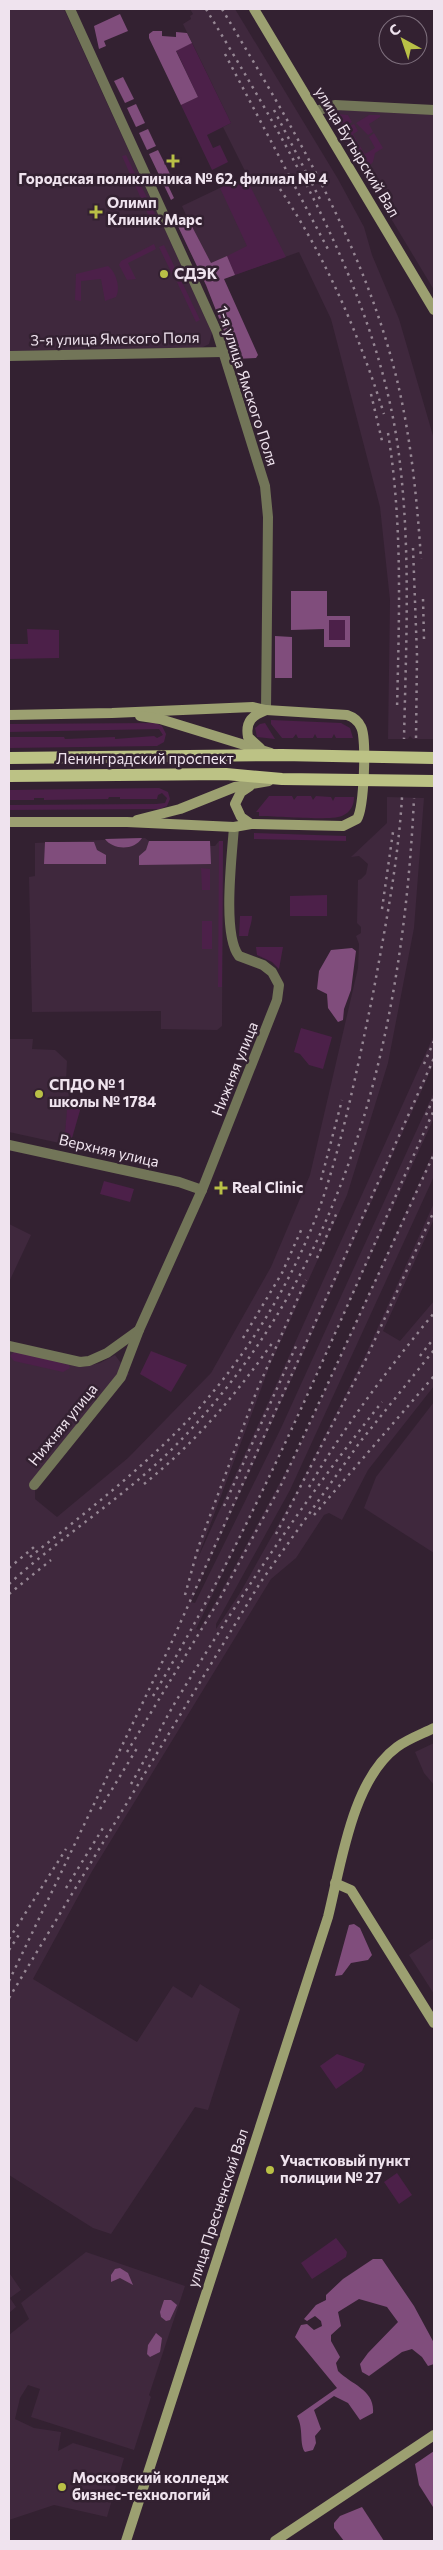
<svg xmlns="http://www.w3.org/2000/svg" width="443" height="2550" viewBox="0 0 443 2550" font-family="Commissioner,sans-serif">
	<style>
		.built { fill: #3f283d }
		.green { fill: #4c2049 }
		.forest { fill: #804d7c; fill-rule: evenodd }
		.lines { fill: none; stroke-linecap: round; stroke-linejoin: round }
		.street { stroke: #727558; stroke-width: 10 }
		.secondary { stroke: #9ca071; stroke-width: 10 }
		.primary { stroke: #bcc285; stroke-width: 12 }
		.rail { stroke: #968794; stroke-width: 2.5; stroke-dasharray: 2.5 5; stroke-linecap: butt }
		.poi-dot { fill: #b9c046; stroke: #332131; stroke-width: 2 }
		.labels { text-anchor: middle; stroke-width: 5; stroke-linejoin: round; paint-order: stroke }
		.street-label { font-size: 15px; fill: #efe3ee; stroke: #332131 }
		.poi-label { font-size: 15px; font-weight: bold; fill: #efe3ee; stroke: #332131; text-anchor: start }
	</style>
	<rect width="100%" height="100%" fill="#332131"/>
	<g class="built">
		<polygon points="9,9 64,9 212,333 209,344 201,348 9,351"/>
		<polygon points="190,9 235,9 338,179 364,227 372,255 399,319 434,439 434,739 413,739 410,736 408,739 388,739 390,600 380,507 331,319 299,252 206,285 175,220 186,215 182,206 247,175 223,127 231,123 183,24 191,19 190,16 193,14"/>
		<polygon points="338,110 434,114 434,290 330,117 331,112"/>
		<polygon points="387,797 424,798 414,928 388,1063 347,1195 270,1365 197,1560 434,1035 434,1063 191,1602 195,1603 281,1428 434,1092 434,1118 268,1480 196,1629 199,1630 215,1603 298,1449 434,1150 434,1176 430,1185 290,1490 216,1624 216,1629 240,1593 296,1493 365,1356 434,1203 434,1219 383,1331 400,1341 434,1301 434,1386 368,1470 342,1520 329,1513 324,1515 296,1558 271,1579 91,1873 33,1979 137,2042 173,1986 192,1998 200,1984 240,2009 208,2110 195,2107 111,2234 93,2228 9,2175 9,1350 83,1367 100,1363 115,1355 129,1374 35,1487 35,1499 57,1517 128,1458 211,1373 271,1267 310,1175 358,968 359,944 356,936 361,933 361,927 357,923 358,880 361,879 366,874 368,864 359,856 351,857 387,823"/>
		<polygon points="145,838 149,841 210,841 210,846 215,846 219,841 223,841 222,1026 217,1030 161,1029 161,1011 32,1012 29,877 35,876 35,843"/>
		<polygon points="9,1039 33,1039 32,1049 55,1050 67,1061 66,1082 70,1083 64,1144 9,1132"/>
		<polygon points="9,1224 31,1235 9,1282"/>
		<polygon points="434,1402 434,1553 364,1508 376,1477"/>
		<polygon points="434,1743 434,1785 424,1773 415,1752"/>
		<polygon points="434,1938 434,1994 409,1955"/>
		<polygon points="86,2252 185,2286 149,2395 151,2397 134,2450 31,2417 40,2389 28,2385 20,2398 15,2419 34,2428 61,2432 58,2451 73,2443 124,2458 107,2517 54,2505 9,2520 9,2335 29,2319 21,2303"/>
		<polygon points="10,2274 21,2290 10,2298 16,2307 9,2313"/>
	</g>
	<g class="green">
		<polygon points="192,43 231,123 207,135 213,148 220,145 228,162 212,170 181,105 198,97 176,50"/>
		<polygon points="338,114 348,115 352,122 341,129 335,118"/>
		<polygon points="369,115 380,115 380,117 369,124 373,132 368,135 356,123"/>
		<polygon points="354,124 358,131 353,134 357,141 351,144 342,130"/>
		<polygon points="374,133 383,148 375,153 373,162 366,169 352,146 358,143 365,154 375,148 369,137"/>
		<polygon points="126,155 157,218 151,221 122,156"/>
		<polygon points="245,176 286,257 235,275 227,256 247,246 220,188"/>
		<polygon points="154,244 156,249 128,263 136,279 127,280 119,265 121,261"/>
		<polygon points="164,245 178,274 173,276 159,247"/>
		<path d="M108,266C116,272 121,288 116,297L105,301L101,279L81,281V301L75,300L76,274Z"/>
		<polygon points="181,280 200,320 196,322 177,282"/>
		<polygon points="329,620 345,620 346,641 329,641"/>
		<polygon points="27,629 59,630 59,658 9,659 9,644 28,644"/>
		<polygon points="271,720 341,723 350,728 353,738 336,738 334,734 332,738 317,738 315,734 313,738 298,738 296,734 293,738 282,738 271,724"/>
		<polygon points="156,723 162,726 166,734 164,742 157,746 9,748 9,737 64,737 65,739 115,737 115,739 154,736 157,738 163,735 159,729 9,732 9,724"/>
		<polygon points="265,723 275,739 257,737 255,728 260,724"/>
		<polygon points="159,788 168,792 170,799 167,806 160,809 9,810 9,805 156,804 165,803 167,798 162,793 158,795 157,799 120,799 120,797 109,797 108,799 44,800 44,798 34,798 34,800 9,800 9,790"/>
		<path d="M269,796H292L294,800L297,796H311L313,800L316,796L331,797L333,801L335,797H354C354,805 351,812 342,816C330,821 276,816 259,816V812H256Z"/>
		<polygon points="254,833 346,836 346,841 254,839"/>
		<polygon points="219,841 223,841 222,987 218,987"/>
		<polygon points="201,868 210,869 210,890 202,890"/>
		<polygon points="327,895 327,916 290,916 290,896"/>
		<path d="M240,916H252C252,923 249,928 248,936H239Z"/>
		<rect x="202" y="921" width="10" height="28"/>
		<polygon points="256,947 283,947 279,969 272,962 257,955"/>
		<polygon points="301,1028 332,1037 323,1069 309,1065 300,1054 294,1052"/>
		<polygon points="68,1098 83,1100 70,1145 64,1144"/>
		<polygon points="104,1181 134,1189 130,1202 100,1194"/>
		<polygon points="15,1351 69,1365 70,1368 63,1372 14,1361 10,1356"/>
		<polygon points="151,1351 187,1365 171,1392 140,1374"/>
		<polygon points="337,2054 365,2064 362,2071 336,2089 320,2066"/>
		<polygon points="397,2173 412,2195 399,2204 384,2182"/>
		<polygon points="336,2238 347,2252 346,2257 312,2279 301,2263"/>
	</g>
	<g class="forest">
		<polygon points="120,14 128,31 104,41 106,46 99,49 94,26"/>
		<polygon points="153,31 162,31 162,36 176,37 176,32 187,33 192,43 176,51 198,97 181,105 149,38 149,34"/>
		<polygon points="123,77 134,99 125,103 114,81"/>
		<polygon points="136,104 145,123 136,127 127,108"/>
		<polygon points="148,129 156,146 147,150 139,133"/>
		<polygon points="158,150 170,174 164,177 174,198 171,200 149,154"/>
		<polygon points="186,215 211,263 227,256 235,275 224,279 258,355 256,358 235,359 206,285 175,220"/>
		<path d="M291,591H327V616H350V647H324V629L291,630ZM329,620H345V640H329Z"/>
		<polygon points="275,636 292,637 292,678 275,678"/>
		<path d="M142,838C134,851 113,850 105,839Z"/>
		<polygon points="149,841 210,841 211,864 139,865 139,856 146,850"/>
		<polygon points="45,842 94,842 97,850 106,855 106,864 44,864"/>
		<polygon points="352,948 356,951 351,990 344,1009 343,1020 338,1022 328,1008 327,994 317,989 319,971 331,950"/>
		<polygon points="354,1924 360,1928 372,1955 368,1960 351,1963 342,1975 335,1976 349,1925"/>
		<path d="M373,2259H382L414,2306L434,2343V2364L428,2366L422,2357L412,2349L402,2352L369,2376L362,2372L360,2364L368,2353L398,2322L387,2307L359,2299L338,2312L341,2326L331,2335V2341L340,2357L336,2363L338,2371C352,2385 375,2390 373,2413L360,2420L348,2403L334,2396L314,2410L321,2429L315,2436L316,2443L313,2450L305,2452C299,2444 304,2429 297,2416L337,2388L295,2337L301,2325L307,2324L314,2330L322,2326L321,2321L315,2316L307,2321L304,2319L316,2305L326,2300V2295L343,2279Z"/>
		<polygon points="120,2268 128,2273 133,2285 120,2278 111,2282 111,2275 115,2269"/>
		<polygon points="164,2300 171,2300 177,2305 170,2320 166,2321 161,2317 160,2312"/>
		<polygon points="156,2333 162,2338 160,2352 150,2357 147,2354 148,2345"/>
		<polygon points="434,2451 434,2507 433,2507 419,2485 415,2464"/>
		<polygon points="362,2507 384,2541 344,2541 334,2528 334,2523 340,2516"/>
	</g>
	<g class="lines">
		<g class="street">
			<polyline points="70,9 217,332 265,486 268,517 266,710"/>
			<polyline points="316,111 335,105 434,110"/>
			<polyline points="9,356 223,352"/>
			<polyline points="9,1145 179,1182 202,1190"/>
			<path d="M9,1346L80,1362L89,1361L107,1353L139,1330L202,1190L277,1000L279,985L272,972L263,965L239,956C222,935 232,855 234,827"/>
			<polyline points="34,1485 121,1377 139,1330"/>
		</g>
		<g class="secondary">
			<polyline points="254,9 434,310"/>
			<path d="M9,715L112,713L253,707L266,710L347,715C353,717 358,720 361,727C367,738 364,808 357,819L343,826L251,824L234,827L127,822H9"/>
			<polyline points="140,716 160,719 271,753"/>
			<path d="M260,748L248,737C245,721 253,715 266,710"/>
			<polyline points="250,786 241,792 235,804 241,817 251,824"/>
			<polyline points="137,820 180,809 235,787 269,781"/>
			<polyline points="335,1883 351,1890 434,2023"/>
			<path d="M126,2541L328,1917C341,1865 352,1780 397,1747C408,1739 422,1734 434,1728"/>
			<polyline points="275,2541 434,2435"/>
		</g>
		<g class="primary">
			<polyline points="9,758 282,755 434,758"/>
			<polyline points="9,776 226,774 282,779 434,781"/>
		</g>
		<g class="rail">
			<path d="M206,9C287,143 379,297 399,455C411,550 406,645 404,739"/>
			<path d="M222,9C292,126 364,245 397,380C411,438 417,499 421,559"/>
			<polyline points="225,54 330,253"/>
			<polyline points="274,110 321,201"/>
			<path d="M280,189C327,259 359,335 384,414"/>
			<polyline points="371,394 383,445"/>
			<path d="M388,433C403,525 399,618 397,710"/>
			<polyline points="413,548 417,655 416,739"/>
			<polyline points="423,599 424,639"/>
			<polyline points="382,909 393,832"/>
			<polyline points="424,1064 434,1041"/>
			<polyline points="426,1115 434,1097"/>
			<polyline points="321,1180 342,1100"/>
			<polyline points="317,1258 338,1210"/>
			<polyline points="243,1338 282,1273 303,1226"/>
			<polyline points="420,1356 434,1338"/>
			<path d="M144,1484C195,1443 235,1396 273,1342"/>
			<path d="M309,1487C345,1425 389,1368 434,1313"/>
			<polyline points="224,1506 297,1344"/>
			<polyline points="314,1515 434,1376"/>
			<polyline points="276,1534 366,1359 434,1211"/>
			<path d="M30,1557C90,1509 151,1462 202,1405C255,1344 300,1268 325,1192C346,1127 359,1060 373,994C385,928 398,864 402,797"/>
			<polyline points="9,1568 34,1547"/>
			<path d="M9,1584C64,1534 128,1495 180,1441C348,1267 403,1033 414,798"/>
			<polyline points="9,1594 51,1560"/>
			<polyline points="185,1595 198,1548 257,1390 306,1280"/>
			<path d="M153,1696C264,1510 345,1307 434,1110"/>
			<polyline points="127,1752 218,1602 281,1485 434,1154"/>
			<path d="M131,1784C147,1757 160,1728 176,1701C239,1598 306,1497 382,1402"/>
			<polyline points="100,1809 139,1745"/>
			<polyline points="66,1888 103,1828"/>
			<polyline points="9,1939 66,1849"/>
			<polyline points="9,1950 20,1933"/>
			<polyline points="9,1981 169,1648 434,1058"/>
			<polyline points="9,1998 260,1583 360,1442 434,1350"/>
		</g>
	</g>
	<g class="poi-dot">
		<path d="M170.5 153.5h5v5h5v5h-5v5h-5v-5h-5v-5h5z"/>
		<path d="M93.5 204.5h5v5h5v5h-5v5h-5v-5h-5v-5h5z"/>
		<circle cx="164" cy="274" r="5"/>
		<circle cx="39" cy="1094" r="5"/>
		<path d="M218.5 1180.5h5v5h5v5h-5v5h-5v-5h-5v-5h5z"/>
		<circle cx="270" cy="2170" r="5"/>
		<circle cx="62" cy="2487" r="5"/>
	</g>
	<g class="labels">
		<g class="street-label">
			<text transform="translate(357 152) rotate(59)" y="5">улица Бутырский Вал</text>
			<text transform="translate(115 339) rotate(-1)" y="5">3-я улица Ямского Поля</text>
			<text transform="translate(247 386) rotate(72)" y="5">1-я улица Ямского Поля</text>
			<text x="145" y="764">Ленинградский проспект</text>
			<text transform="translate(235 1069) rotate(-68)" y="5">Нижняя улица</text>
			<text transform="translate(109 1151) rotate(13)" y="5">Верхняя улица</text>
			<text transform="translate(63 1425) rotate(-51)" y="5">Нижняя улица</text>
			<text transform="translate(218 2208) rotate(-72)" y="5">улица Пресненский Вал</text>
		</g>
		<g class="poi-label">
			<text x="173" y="184" text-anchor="middle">Городская поликлиника № 62, филиал № 4</text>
			<text x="107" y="208">Олимп<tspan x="107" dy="17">Клиник Марс</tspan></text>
			<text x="174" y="279">СДЭК</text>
			<text x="49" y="1090">СПДО № 1<tspan x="49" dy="17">школы № 1784</tspan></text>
			<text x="232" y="1193">Real Clinic</text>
			<text x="280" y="2166">Участковый пункт<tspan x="280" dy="17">полиции № 27</tspan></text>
			<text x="72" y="2483">Московский колледж<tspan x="72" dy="17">бизнес-технологий</tspan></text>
		</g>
	</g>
	<rect width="443" height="2550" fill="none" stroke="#efe3ee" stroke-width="20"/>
	<g transform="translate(403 40) rotate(320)"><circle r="24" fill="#332131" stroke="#7e6f7d"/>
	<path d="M0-4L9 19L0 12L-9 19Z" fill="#b9c046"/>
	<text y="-8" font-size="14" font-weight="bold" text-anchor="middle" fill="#efe3ee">С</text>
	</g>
</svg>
